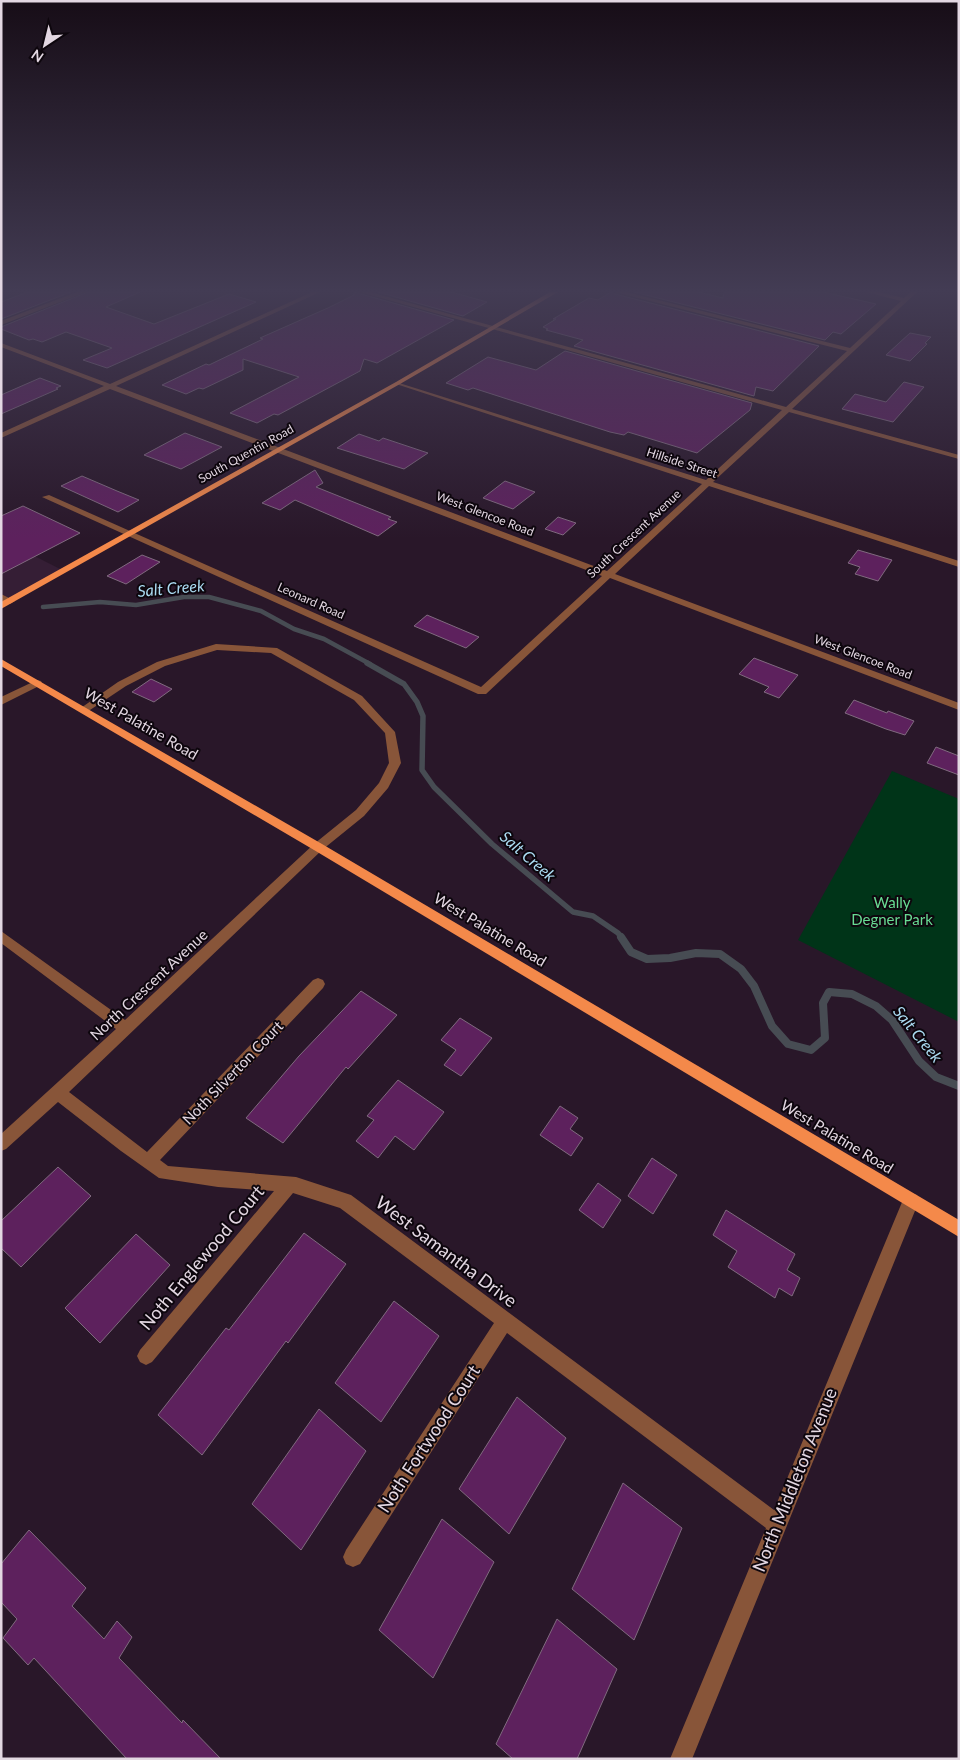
<svg xmlns="http://www.w3.org/2000/svg" width="960" height="1760" viewBox="0 0 960 1760" font-family="Lato,sans-serif">
	<style>
		.built { fill: #351e35 }
		.green { fill: #003418 }
		.lines { fill: none; stroke-linecap: round; stroke-linejoin: round }
		.stream-far2 { stroke: #474c53; stroke-width: 4.5 }
		.stream-far1 { stroke: #474c53; stroke-width: 5.5 }
		.stream { stroke: #474c53; stroke-width: 8 }
		.building { fill: #5d215d; stroke: #806a7f }
		.minor { fill: #885539; fill-rule: evenodd }
		.major { fill: #f4894a; fill-rule: evenodd }
		.labels { text-anchor: middle; stroke-width: 4; stroke-linejoin: round; paint-order: stroke }
		.far-street-label { font-size: 12px; fill: #e3d7e2; stroke: #0d060d }
		.street-label { font-size: 15px; fill: #e3d7e2; stroke: #0d060d }
		.park-label { font-size: 15px; fill: #68db93; stroke: #0d060d }
		.water-label { font-size: 16px; font-style: italic; fill: #abdbf2; stroke: #0d060d }
		.near-street-label { font-size: 18px; fill: #e3d7e2; stroke: #0d060d }
	</style>
	<rect width="100%" height="100%" fill="#291729"/>
	<polygon class="built" points="1,539 64,571 1,606"/>
	<polygon class="green" points="892,771 959,799 959,1022 798,940"/>
	<g class="lines">
		<polyline class="stream-far2" points="43,607 100,602 136,605 184,597 209,597 261,611 294,629 324,639 370,664"/>
		<polyline class="stream-far1" points="367,663 404,684 417,702 423,716 422,770 434,787 492,844 573,912 593,916 618,933 622,938"/>
		<polyline class="stream" points="621,937 631,952 647,959 670,958 696,953 720,954 741,969 754,986 772,1026 788,1044 811,1050 825,1038 823,1003 829,992 852,994 876,1006 892,1020 919,1061 936,1077 959,1086"/>
	</g>
	<g class="building">
		<polygon points="28,292 71,292 1,319 1,302"/>
		<polygon points="88,292 140,292 106,307 154,324 229,294 256,302 107,368 83,360 112,348 66,332 42,342 33,339 29,340 1,329 1,327"/>
		<polygon points="354,292 454,320 377,363 364,359 360,371 278,415 274,414 257,423 230,413 299,377 243,359 243,370 203,389 199,388 186,394 162,385 206,364 209,365 263,339 260,338 330,307 354,295"/>
		<polygon points="378,292 451,292 487,302 463,316"/>
		<polygon points="611,292 615,294 819,346 773,391 756,387 754,396 574,346 583,340 546,330 548,329 543,327 556,319 553,319 589,298 598,300"/>
		<polygon points="634,292 698,292 723,298 724,292 823,292 876,304 841,334 833,332 825,340"/>
		<polygon points="910,333 931,337 925,343 927,344 910,361 886,355"/>
		<polygon points="565,351 752,403 750,410 697,453 628,432 624,435 610,432 473,388 468,390 446,383 488,357 536,370"/>
		<polygon points="40,378 61,386 56,388 58,389 1,414 1,395"/>
		<polygon points="904,382 924,387 893,422 842,409 855,394 886,402"/>
		<polygon points="185,433 222,447 181,469 144,455"/>
		<polygon points="359,434 379,441 383,438 428,453 404,469 337,448"/>
		<polygon points="315,470 323,483 316,487 391,517 388,519 397,522 378,536 295,500 280,510 262,503"/>
		<polygon points="82,476 117,491 139,500 118,512 61,486"/>
		<polygon points="505,481 535,492 513,509 483,498"/>
		<polygon points="23,506 80,533 1,574 1,516"/>
		<polygon points="558,517 576,523 563,535 545,529"/>
		<polygon points="858,550 892,560 878,581 855,574 860,567 848,563"/>
		<polygon points="142,555 160,562 126,584 107,576"/>
		<polygon points="427,615 479,637 466,648 414,626"/>
		<polygon points="754,658 798,675 779,698 764,692 769,687 739,674"/>
		<polygon points="151,679 172,689 154,702 132,692"/>
		<polygon points="854,700 887,713 888,711 914,721 905,735 886,729 845,713"/>
		<polygon points="936,747 959,756 959,775 927,763"/>
		<polygon points="361,991 397,1015 348,1069 346,1067 283,1143 246,1118 299,1056"/>
		<polygon points="460,1018 492,1038 461,1076 444,1065 456,1050 441,1040"/>
		<polygon points="398,1080 444,1112 414,1150 395,1136 378,1158 356,1141 374,1120 367,1116"/>
		<polygon points="560,1106 578,1118 570,1129 583,1138 571,1156 540,1135"/>
		<polygon points="652,1158 677,1175 653,1214 628,1196"/>
		<polygon points="58,1167 91,1196 21,1267 1,1248 1,1221"/>
		<polygon points="598,1183 621,1200 603,1228 579,1210"/>
		<polygon points="726,1210 795,1254 787,1270 800,1278 792,1296 779,1288 775,1298 728,1267 737,1251 713,1235"/>
		<polygon points="304,1233 346,1264 288,1343 286,1341 202,1455 158,1415 226,1328 229,1330"/>
		<polygon points="136,1234 170,1265 100,1343 65,1308"/>
		<polygon points="394,1301 439,1336 381,1422 335,1383"/>
		<polygon points="517,1397 566,1438 509,1534 459,1489"/>
		<polygon points="319,1409 366,1451 301,1550 252,1504"/>
		<polygon points="623,1483 682,1528 634,1640 572,1589"/>
		<polygon points="442,1519 494,1562 433,1678 379,1630"/>
		<polygon points="29,1530 86,1588 72,1606 104,1639 117,1621 132,1637 119,1658 182,1723 183,1720 221,1759 127,1759 34,1658 28,1665 3,1638 17,1619 1,1602 1,1564"/>
		<polygon points="557,1619 617,1669 577,1759 513,1759 496,1744"/>
	</g>
	<g class="lines">
		<g class="minor">
			<polygon points="77,292 86,292 1,325 1,321"/>
			<polygon points="312,292 320,292 116,386 607,571 702,484 396,384 396,382 706,480 782,410 360,292 370,292 786,407 847,351 615,292 626,292 850,348 901,301 866,292 878,292 904,298 910,292 917,292 792,409 959,455 959,459 789,412 713,482 959,561 959,567 709,486 615,574 959,703 959,710 610,578 486,694 478,694 42,497 49,495 481,687 602,576 110,389 1,438 1,433 104,386 1,347 1,343 110,384"/>
			<polygon points="1,594 15,601 10,604 1,601"/>
			<polygon points="216,644 277,648 362,696 395,732 401,763 388,788 364,816 322,850 69,1092 147,1152 313,980 318,978 323,980 325,984 323,988 160,1160 168,1166 296,1177 351,1195 774,1510 905,1195 911,1193 917,1195 919,1201 692,1759 670,1759 766,1528 507,1333 360,1564 353,1567 346,1564 343,1557 346,1550 494,1323 340,1208 293,1193 152,1362 146,1365 140,1362 137,1356 140,1350 274,1191 218,1187 159,1178 121,1151 58,1102 6,1149 1,1151 1,1134 116,1029 1,943 1,931 125,1020 314,844 356,810 379,783 389,763 385,733 354,700 271,653 217,650 165,666 126,686 87,712 83,713 78,710 118,682 157,662"/>
			<polygon points="37,680 41,681 42,683 41,685 1,705 1,697"/>
		</g>
		<g class="major">
			<polygon points="550,292 558,292 400,384 1,609 1,602 396,382"/>
			<polygon points="1,659 322,844 959,1220 959,1237 314,850 1,666"/>
		</g>
	</g>
	<linearGradient id="sky" x2="0" y2="1"><stop stop-color="#170d17"/><stop offset="0.54" stop-color="#433c54"/><stop offset="1" stop-color="#433c54" stop-opacity="0"/></linearGradient>
	<rect width="960" height="539" fill="url(#sky)"/>
	<g class="labels">
		<g class="far-street-label">
			<text transform="translate(246 454) rotate(-29)" y="4">South Quentin Road</text>
			<text transform="translate(682 463) rotate(18)" y="4">Hillside Street</text>
			<text transform="translate(485 514) rotate(21)" y="4">West Glencoe Road</text>
			<text transform="translate(634 534) rotate(-43)" y="4">South Crescent Avenue</text>
			<text transform="translate(311 601) rotate(24)" y="4">Leonard Road</text>
			<text transform="translate(863 657) rotate(21)" y="4">West Glencoe Road</text>
		</g>
		<g class="street-label">
			<text transform="translate(141 724) rotate(30)" y="5">West Palatine Road</text>
			<text transform="translate(490 930) rotate(31)" y="5">West Palatine Road</text>
			<text transform="translate(149 985) rotate(-43)" y="5">North Crescent Avenue</text>
			<text transform="translate(233 1073) rotate(-46)" y="5">Noth Silverton Court</text>
			<text transform="translate(837 1137) rotate(31)" y="5">West Palatine Road</text>
		</g>
		<g class="park-label">
			<text x="892" y="908">Wally<tspan x="892" dy="17">Degner Park</tspan></text>
		</g>
		<g class="water-label">
			<text transform="translate(171 588) rotate(-5)" y="6">Salt Creek</text>
			<text transform="translate(528 856) rotate(41)" y="6">Salt Creek</text>
			<text transform="translate(918 1034) rotate(51)" y="6">Salt Creek</text>
		</g>
		<g class="near-street-label">
			<text transform="translate(446 1252) rotate(37)" y="6">West Samantha Drive</text>
			<text transform="translate(202 1258) rotate(-50)" y="6">Noth Englewood Court</text>
			<text transform="translate(429 1439) rotate(-57)" y="6">Noth Fortwood Court</text>
			<text transform="translate(795 1480) rotate(-68)" y="6">North Middleton Avenue</text>
		</g>
	</g>
	<rect width="960" height="1760" fill="none" stroke="#e3d7e2" stroke-width="5"/>
	<g transform="translate(45 45) rotate(215)" stroke="#0d060d" stroke-width="4" paint-order="stroke">
	<path d="M0-4L9 19L0 12L-9 19Z" fill="#e3d7e2"/>
	<text y="-8" font-size="14" font-weight="bold" text-anchor="middle" fill="#e3d7e2">N</text>
	</g>
</svg>
